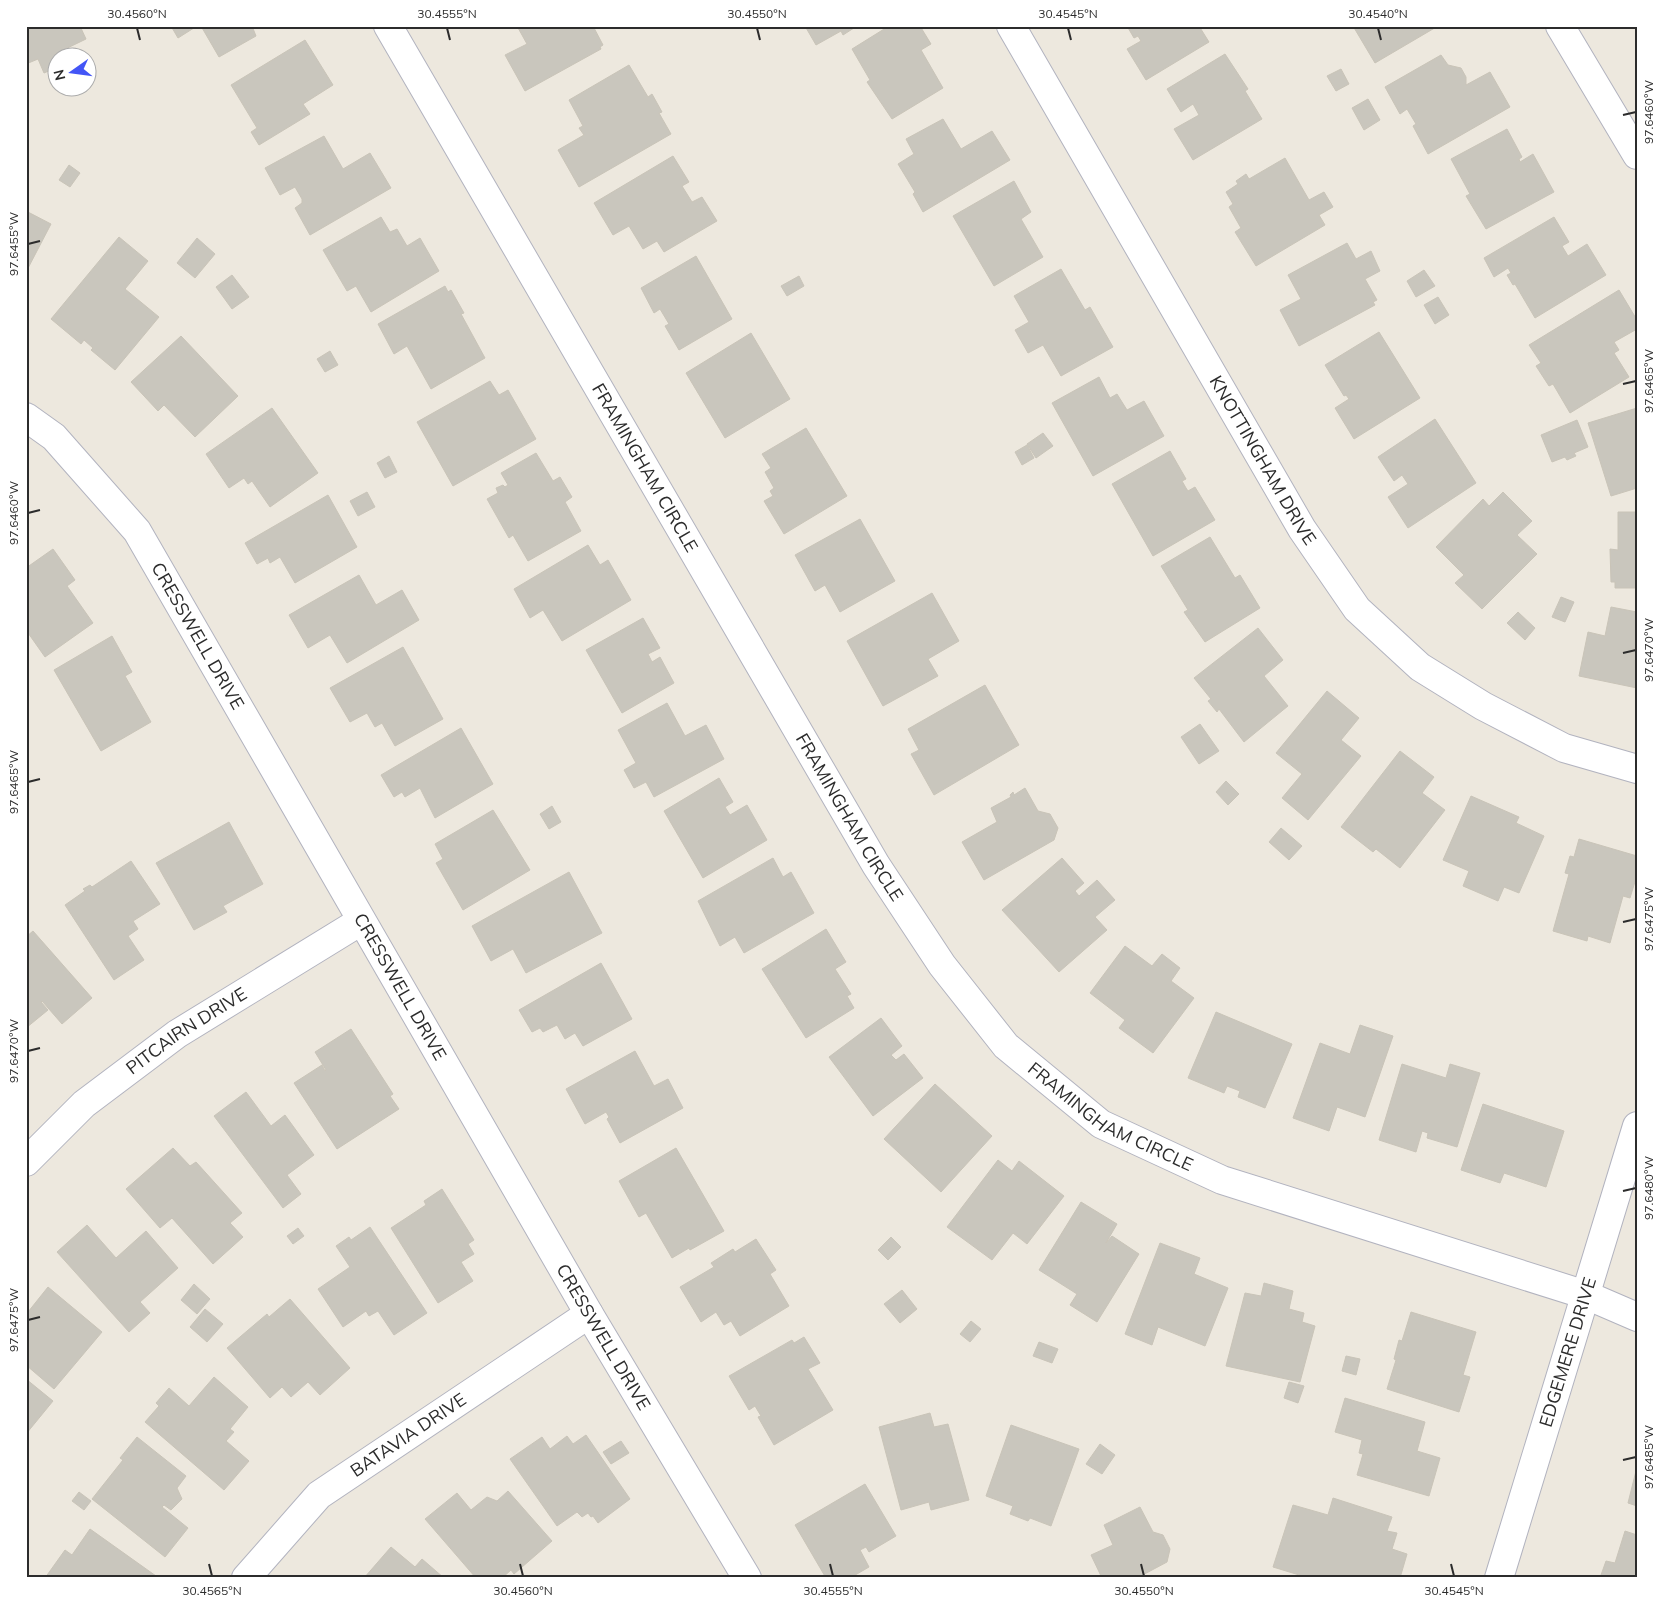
<svg xmlns="http://www.w3.org/2000/svg" width="1663" height="1604" viewBox="0 0 1663 1604" font-family="Mulish,sans-serif">
	<style>
		.building { fill: #c9c6bd; stroke: #c9c4b8 }
		.lines { fill: none; stroke-linecap: round; stroke-linejoin: round }
		.minor-casing { stroke: #b2b3bf; stroke-width: 30 }
		.minor { stroke: #fff; stroke-width: 28 }
		.ticks { fill: none; stroke: #2c2c2c; stroke-width: 2 }
		.labels { text-anchor: middle; stroke-width: 4; stroke-linejoin: round; paint-order: stroke }
		.street-label { font-size: 18px; fill: #2c2c2c; stroke: #fff }
		.neatline { fill: none; stroke: #2c2c2c; stroke-width: 2 }
		.ticks-label { font-size: 12px; text-anchor: middle; fill: #2c2c2c }
	</style>
	<rect width="100%" height="100%" fill="#ede8de"/>
	<g class="building">
		<polygon points="26,26 80,26 86,39 55,54 58,67 44,73 38,59 26,64"/>
		<polygon points="171,26 197,26 178,38"/>
		<polygon points="201,26 252,26 256,36 219,57"/>
		<polygon points="517,26 593,26 603,45 600,47 601,49 525,91 505,55 527,44"/>
		<polygon points="805,26 857,26 843,35 841,31 816,45"/>
		<polygon points="889,26 920,26 931,44 921,50 943,88 892,119 867,82 870,80 852,49"/>
		<polygon points="1127,26 1199,26 1209,42 1146,80 1127,49 1141,41 1138,36 1134,38"/>
		<polygon points="1353,26 1438,26 1375,63"/>
		<polygon points="305,40 333,85 303,104 310,114 259,145 251,132 257,128 231,85"/>
		<polygon points="1225,54 1248,89 1245,91 1262,119 1193,160 1174,129 1199,115 1193,104 1181,112 1167,89"/>
		<polygon points="1441,55 1448,65 1461,68 1466,77 1466,85 1490,72 1510,107 1428,154 1413,126 1416,124 1407,109 1400,114 1385,87"/>
		<polygon points="629,65 648,97 652,94 662,112 659,113 671,134 579,187 558,150 584,135 579,128 583,126 569,100"/>
		<polygon points="1341,69 1349,84 1336,91 1327,76"/>
		<polygon points="1368,99 1380,120 1364,130 1352,108"/>
		<polygon points="943,119 961,149 992,131 1010,160 923,212 913,194 915,192 898,164 914,154 906,139"/>
		<polygon points="1507,129 1522,157 1519,159 1520,162 1533,154 1554,192 1486,229 1466,196 1470,194 1451,159"/>
		<polygon points="324,136 343,169 370,153 391,188 310,235 295,208 302,203 302,199 295,187 280,195 265,168"/>
		<polygon points="673,156 689,182 682,186 692,202 702,197 717,221 664,252 657,241 643,249 629,226 613,235 594,203"/>
		<polygon points="1285,158 1309,200 1324,192 1333,207 1319,215 1325,225 1256,266 1235,232 1241,228 1229,207 1233,204 1226,192 1238,184 1236,181 1246,174 1249,179"/>
		<polygon points="69,165 80,173 70,187 59,180"/>
		<polygon points="1014,181 1031,212 1021,219 1043,257 994,286 953,216"/>
		<polygon points="26,211 51,224 26,272"/>
		<polygon points="381,217 390,232 397,229 407,246 420,238 439,271 371,312 356,286 347,291 323,250"/>
		<polygon points="1554,217 1569,242 1562,246 1568,256 1587,244 1606,275 1535,318 1515,284 1513,285 1507,275 1511,273 1508,268 1494,277 1484,258"/>
		<polygon points="119,237 148,261 125,289 159,317 115,370 91,350 93,348 84,340 81,344 51,319"/>
		<polygon points="197,238 215,254 195,278 177,263"/>
		<polygon points="1347,243 1356,259 1371,251 1380,271 1365,279 1377,300 1373,302 1375,305 1299,346 1280,310 1301,299 1288,275"/>
		<polygon points="696,256 732,319 679,350 665,326 669,324 660,309 654,313 641,288"/>
		<polygon points="1061,269 1085,310 1090,307 1113,347 1061,376 1043,345 1028,353 1015,330 1029,322 1014,296"/>
		<polygon points="1424,270 1435,286 1416,297 1407,281"/>
		<polygon points="232,275 249,297 232,309 216,287"/>
		<polygon points="799,276 804,286 787,296 781,286"/>
		<polygon points="445,286 448,292 451,290 464,313 461,314 485,358 431,389 407,346 394,354 378,324"/>
		<polygon points="1619,290 1637,320 1637,329 1614,342 1619,350 1614,353 1629,377 1570,413 1553,384 1549,386 1536,366 1541,363 1529,345"/>
		<polygon points="1438,297 1449,315 1435,324 1424,305"/>
		<polygon points="1379,332 1420,398 1354,439 1335,408 1349,399 1346,395 1344,396 1325,365"/>
		<polygon points="751,333 790,399 725,438 686,373"/>
		<polygon points="181,336 238,396 195,437 164,405 158,411 131,382"/>
		<polygon points="330,351 338,365 325,372 317,359"/>
		<polygon points="1099,377 1110,398 1117,394 1127,410 1144,401 1164,436 1093,476 1052,403"/>
		<polygon points="490,381 499,395 508,390 536,439 453,486 417,422"/>
		<polygon points="272,408 318,473 270,507 252,481 248,484 244,478 229,488 206,454"/>
		<polygon points="1637,408 1637,488 1611,496 1588,423"/>
		<polygon points="1435,419 1476,483 1408,528 1388,497 1408,484 1402,475 1394,481 1378,457"/>
		<polygon points="1577,420 1588,447 1574,453 1576,456 1567,460 1565,457 1552,462 1541,435"/>
		<polygon points="806,428 847,496 784,534 764,501 773,496 770,491 774,488 765,472 771,468 762,454"/>
		<polygon points="1043,433 1053,446 1036,458 1027,444"/>
		<polygon points="1027,445 1034,458 1022,465 1015,452"/>
		<polygon points="1170,451 1186,479 1182,481 1186,488 1188,491 1195,487 1215,520 1153,556 1112,484"/>
		<polygon points="536,453 553,481 560,477 572,497 565,502 581,531 528,561 513,535 509,538 487,499 498,493 496,488 503,485 505,487 508,485 501,473"/>
		<polygon points="389,456 397,472 385,478 377,463"/>
		<polygon points="367,492 375,507 358,516 350,501"/>
		<polygon points="1503,492 1532,521 1517,535 1537,554 1482,609 1455,583 1464,575 1436,547 1483,499 1489,506"/>
		<polygon points="328,495 357,547 295,583 280,557 270,563 268,558 257,564 245,543"/>
		<polygon points="1618,512 1637,512 1637,588 1615,588 1615,582 1611,582 1610,549 1618,550"/>
		<polygon points="860,519 895,581 840,612 825,585 815,591 795,555"/>
		<polygon points="1210,537 1235,578 1240,575 1260,608 1205,642 1184,612 1188,610 1161,566"/>
		<polygon points="588,545 600,565 608,560 631,600 562,641 543,610 530,618 514,589"/>
		<polygon points="53,549 75,580 67,586 93,623 45,657 26,630 26,568"/>
		<polygon points="359,575 376,605 402,590 419,620 347,663 330,635 308,648 289,615"/>
		<polygon points="932,593 959,641 928,659 938,676 883,706 847,641"/>
		<polygon points="1561,597 1574,602 1565,622 1552,617"/>
		<polygon points="1611,607 1637,612 1637,688 1579,676 1588,632 1605,636"/>
		<polygon points="1518,612 1535,628 1525,640 1507,623"/>
		<polygon points="643,618 660,648 648,654 652,662 660,657 674,683 622,713 586,650"/>
		<polygon points="1258,628 1283,660 1264,676 1288,706 1244,742 1219,709 1217,712 1208,701 1211,699 1194,678"/>
		<polygon points="112,636 132,672 125,676 151,722 101,751 54,670"/>
		<polygon points="403,647 443,719 395,746 382,723 375,727 367,713 350,722 330,688"/>
		<polygon points="985,685 1019,745 934,795 911,754 919,750 908,729"/>
		<polygon points="1327,691 1359,718 1341,740 1361,756 1308,820 1282,798 1302,774 1276,753"/>
		<polygon points="667,703 685,736 706,725 724,759 654,797 646,782 634,788 624,770 636,763 618,730"/>
		<polygon points="1200,724 1219,751 1199,764 1181,737"/>
		<polygon points="461,728 493,784 435,818 420,788 405,797 402,792 394,797 381,775"/>
		<polygon points="1400,751 1434,777 1422,793 1445,810 1400,868 1376,849 1373,852 1341,827"/>
		<polygon points="719,778 733,802 725,807 730,815 747,805 767,840 703,878 664,811"/>
		<polygon points="1226,781 1239,794 1228,805 1216,792"/>
		<polygon points="1025,788 1038,811 1050,814 1058,828 1054,840 984,880 962,842 997,822 991,808 1011,797 1010,795 1013,792 1014,795"/>
		<polygon points="1471,796 1519,817 1516,823 1544,836 1519,893 1504,887 1498,901 1463,886 1469,871 1443,860"/>
		<polygon points="552,806 561,822 549,829 540,814"/>
		<polygon points="493,810 530,870 463,910 436,863 443,859 435,844"/>
		<polygon points="229,822 263,884 223,906 227,912 194,930 156,863"/>
		<polygon points="1281,828 1302,846 1289,860 1269,842"/>
		<polygon points="1579,839 1637,856 1637,875 1630,898 1623,896 1610,943 1588,936 1587,941 1553,931 1569,874 1565,873 1570,856 1574,857"/>
		<polygon points="773,858 783,877 791,872 814,913 744,953 735,937 720,946 698,901"/>
		<polygon points="1062,858 1084,883 1075,891 1079,896 1097,880 1115,900 1095,917 1107,930 1059,972 1002,910"/>
		<polygon points="131,861 160,904 133,921 138,929 128,936 144,960 114,980 65,905 85,891 83,889 90,885 92,887"/>
		<polygon points="569,872 602,933 526,973 513,949 491,961 472,926"/>
		<polygon points="826,929 846,962 835,969 851,994 847,996 854,1008 806,1038 762,969"/>
		<polygon points="33,931 92,998 62,1024 42,1001 41,1002 48,1010 26,1028 26,937"/>
		<polygon points="1125,946 1152,966 1162,954 1180,968 1171,981 1194,998 1153,1053 1119,1028 1125,1020 1090,993"/>
		<polygon points="601,963 632,1019 583,1046 575,1033 565,1039 557,1025 543,1032 540,1028 532,1032 519,1010"/>
		<polygon points="1216,1012 1292,1044 1265,1108 1238,1097 1240,1091 1227,1086 1224,1093 1188,1078"/>
		<polygon points="881,1018 902,1046 891,1055 896,1060 904,1054 923,1078 873,1116 829,1057"/>
		<polygon points="1360,1025 1393,1036 1365,1117 1337,1107 1329,1131 1293,1118 1320,1043 1350,1054"/>
		<polygon points="351,1029 393,1094 390,1096 399,1109 337,1149 294,1083 322,1065 325,1071 326,1070 315,1052"/>
		<polygon points="635,1051 654,1086 668,1079 683,1108 620,1143 607,1119 609,1117 606,1112 585,1124 566,1089"/>
		<polygon points="1402,1064 1446,1078 1450,1064 1480,1073 1457,1147 1427,1138 1428,1133 1422,1131 1416,1152 1379,1140"/>
		<polygon points="935,1084 992,1136 941,1192 884,1139"/>
		<polygon points="246,1092 271,1126 285,1115 314,1155 287,1175 301,1194 283,1208 214,1116"/>
		<polygon points="1483,1104 1564,1131 1546,1187 1504,1173 1500,1183 1461,1170"/>
		<polygon points="173,1148 190,1166 196,1162 242,1213 230,1223 243,1237 213,1264 172,1218 160,1228 126,1189"/>
		<polygon points="676,1148 724,1231 690,1250 689,1248 672,1258 646,1213 639,1217 619,1181"/>
		<polygon points="998,1160 1012,1171 1019,1161 1064,1196 1027,1244 1013,1233 992,1260 947,1227"/>
		<polygon points="442,1189 474,1240 468,1244 474,1254 461,1262 473,1281 438,1303 391,1228 426,1205 424,1201"/>
		<polygon points="1081,1202 1117,1224 1106,1243 1112,1236 1139,1254 1097,1322 1070,1305 1077,1294 1039,1270"/>
		<polygon points="87,1225 116,1258 146,1231 178,1268 140,1302 150,1313 129,1332 57,1252"/>
		<polygon points="370,1227 427,1313 394,1335 378,1311 369,1316 366,1311 343,1327 318,1289 350,1267 336,1246 349,1237 351,1240"/>
		<polygon points="298,1228 304,1236 293,1244 287,1236"/>
		<polygon points="891,1237 901,1247 888,1260 878,1250"/>
		<polygon points="756,1239 776,1270 770,1274 789,1306 740,1336 731,1321 724,1325 716,1312 701,1322 680,1287 714,1267 711,1263 733,1249 735,1252"/>
		<polygon points="1160,1243 1200,1258 1194,1274 1228,1288 1205,1346 1158,1327 1152,1345 1125,1334"/>
		<polygon points="1264,1283 1293,1291 1289,1309 1304,1313 1302,1322 1315,1326 1300,1382 1226,1366 1245,1293 1261,1296"/>
		<polygon points="194,1284 210,1299 197,1314 181,1300"/>
		<polygon points="48,1287 102,1332 54,1389 26,1365 26,1310 28,1312"/>
		<polygon points="902,1290 917,1309 900,1323 884,1304"/>
		<polygon points="290,1299 350,1368 320,1395 308,1382 291,1397 282,1387 270,1398 227,1348 267,1314 269,1317"/>
		<polygon points="205,1309 223,1324 207,1342 190,1327"/>
		<polygon points="1411,1312 1476,1332 1463,1375 1470,1377 1459,1412 1387,1389 1396,1360 1394,1359 1399,1340 1402,1341"/>
		<polygon points="971,1321 981,1329 970,1342 960,1334"/>
		<polygon points="804,1337 820,1363 808,1369 833,1410 774,1445 758,1417 761,1416 755,1406 749,1410 729,1376 792,1340 794,1343"/>
		<polygon points="1039,1342 1058,1349 1052,1363 1033,1356"/>
		<polygon points="1346,1356 1360,1359 1356,1375 1342,1371"/>
		<polygon points="214,1377 248,1407 230,1429 234,1432 226,1441 249,1461 224,1490 145,1422 159,1406 156,1403 169,1388 189,1406"/>
		<polygon points="26,1379 53,1401 26,1434"/>
		<polygon points="1289,1382 1304,1386 1298,1403 1284,1398"/>
		<polygon points="1345,1398 1425,1422 1417,1451 1440,1458 1429,1496 1357,1475 1363,1454 1359,1453 1362,1440 1335,1432"/>
		<polygon points="930,1413 934,1427 948,1424 969,1500 931,1510 929,1502 901,1510 879,1427"/>
		<polygon points="1011,1425 1079,1449 1051,1526 1030,1518 1028,1521 1010,1514 1013,1506 986,1496"/>
		<polygon points="586,1435 630,1499 598,1523 593,1516 591,1517 588,1513 582,1517 577,1512 557,1526 510,1459 542,1437 550,1449 567,1436 573,1444"/>
		<polygon points="137,1437 186,1476 177,1488 182,1499 171,1510 164,1505 162,1507 188,1528 165,1557 92,1499 123,1460 120,1458"/>
		<polygon points="621,1441 629,1453 611,1464 603,1452"/>
		<polygon points="1100,1444 1115,1455 1102,1474 1086,1464"/>
		<polygon points="1637,1467 1637,1506 1628,1503"/>
		<polygon points="865,1484 896,1536 869,1552 866,1547 860,1550 869,1567 850,1578 826,1578 795,1525"/>
		<polygon points="508,1491 552,1541 514,1574 511,1570 502,1578 476,1578 425,1519 457,1493 471,1510 487,1497 497,1501"/>
		<polygon points="79,1492 91,1501 84,1510 72,1501"/>
		<polygon points="1333,1498 1392,1517 1387,1531 1397,1533 1392,1549 1407,1554 1400,1578 1325,1578 1318,1576 1318,1578 1309,1578 1273,1567 1293,1505 1328,1515"/>
		<polygon points="1140,1507 1153,1532 1163,1535 1170,1549 1167,1562 1137,1578 1102,1578 1091,1555 1113,1545 1104,1525"/>
		<polygon points="90,1529 156,1576 155,1578 45,1578 65,1550 72,1555"/>
		<polygon points="1625,1531 1637,1535 1637,1578 1606,1578 1601,1575 1606,1561 1615,1563"/>
		<polygon points="391,1547 415,1567 422,1559 444,1578 364,1578"/>
	</g>
	<g class="lines">
		<defs>
			<g id="minor">
				<path id="s1" d="M388,26L876,865L942,965L1006,1046L1101,1124L1222,1180L1586,1295L1637,1317"/>
				<path id="s2" d="M1011,26L1302,529L1357,609L1420,667L1483,706L1564,748L1637,769"/>
				<polyline points="1560,26 1637,155"/>
				<path id="s3" d="M26,417L54,437L137,531L589,1314L747,1578"/>
				<path id="s4" d="M26,1162L84,1104L177,1034L361,921"/>
				<path id="s5" d="M246,1578L319,1495L589,1314"/>
				<path id="s6" d="M1499,1578L1637,1126"/>
			</g>
		</defs>
		<use href="#minor" class="minor-casing"/>
		<use href="#minor" class="minor"/>
	</g>
	<path class="ticks" d="M137,28L140,40M447,28L450,40M757,28L760,40M1068,28L1071,40M1378,28L1381,40M1623,115L1636,112M28,244L40,241M1623,384L1636,381M28,513L40,510M1623,653L1636,650M28,782L40,779M1623,922L1636,919M28,1051L40,1048M1623,1191L1636,1188M28,1320L40,1317M1623,1460L1636,1457M209,1564L212,1576M520,1564L523,1576M830,1564L833,1576M1141,1564L1144,1576M1451,1564L1454,1576"/>
	<g class="labels">
		<g class="street-label">
			<text dy="6" stroke="none"><textPath href="#s2" startOffset="502">KNOTTINGHAM DRIVE</textPath></text>
			<text dy="6" stroke="none"><textPath href="#s1" startOffset="511">FRAMINGHAM CIRCLE</textPath></text>
			<text dy="6" stroke="none"><textPath href="#s3" startOffset="281">CRESSWELL DRIVE</textPath></text>
			<text dy="6" stroke="none"><textPath href="#s1" startOffset="916">FRAMINGHAM CIRCLE</textPath></text>
			<text dy="6" stroke="none"><textPath href="#s3" startOffset="686">CRESSWELL DRIVE</textPath></text>
			<text dy="6" stroke="none"><textPath href="#s4" startOffset="208">PITCAIRN DRIVE</textPath></text>
			<text dy="6" stroke="none"><textPath href="#s1" startOffset="1321">FRAMINGHAM CIRCLE</textPath></text>
			<text dy="6" stroke="none"><textPath href="#s3" startOffset="1091">CRESSWELL DRIVE</textPath></text>
			<text dy="6" stroke="none"><textPath href="#s6" startOffset="236">EDGEMERE DRIVE</textPath></text>
			<text dy="6" stroke="none"><textPath href="#s5" startOffset="218">BATAVIA DRIVE</textPath></text>
		</g>
	</g>
	<rect width="1663" height="1604" fill="none" stroke="#ffffff" stroke-width="55"/>
	<g transform="translate(72 72) rotate(256)"><circle r="24" fill="#ffffff" stroke="#ababab"/>
	<path d="M0-4L9 19L0 12L-9 19Z" fill="#4355f6"/>
	<text y="-8" font-size="14" font-weight="bold" text-anchor="middle" fill="#2c2c2c">N</text>
	</g>
	<rect x="28" y="28" width="1608" height="1548" class="neatline"/>
	<g class="ticks-label">
		<text x="137" y="18">30.4560°N</text>
		<text x="447" y="18">30.4555°N</text>
		<text x="757" y="18">30.4550°N</text>
		<text x="1068" y="18">30.4545°N</text>
		<text x="1378" y="18">30.4540°N</text>
		<text transform="translate(1649 112) rotate(-90)" y="4">97.6460°W</text>
		<text transform="translate(14 244) rotate(-90)" y="4">97.6455°W</text>
		<text transform="translate(1649 381) rotate(-90)" y="4">97.6465°W</text>
		<text transform="translate(14 513) rotate(-90)" y="4">97.6460°W</text>
		<text transform="translate(1649 650) rotate(-90)" y="4">97.6470°W</text>
		<text transform="translate(14 782) rotate(-90)" y="4">97.6465°W</text>
		<text transform="translate(1649 919) rotate(-90)" y="4">97.6475°W</text>
		<text transform="translate(14 1051) rotate(-90)" y="4">97.6470°W</text>
		<text transform="translate(1649 1188) rotate(-90)" y="4">97.6480°W</text>
		<text transform="translate(14 1320) rotate(-90)" y="4">97.6475°W</text>
		<text transform="translate(1649 1457) rotate(-90)" y="4">97.6485°W</text>
		<text x="212" y="1595">30.4565°N</text>
		<text x="523" y="1595">30.4560°N</text>
		<text x="833" y="1595">30.4555°N</text>
		<text x="1144" y="1595">30.4550°N</text>
		<text x="1454" y="1595">30.4545°N</text>
	</g>
</svg>
